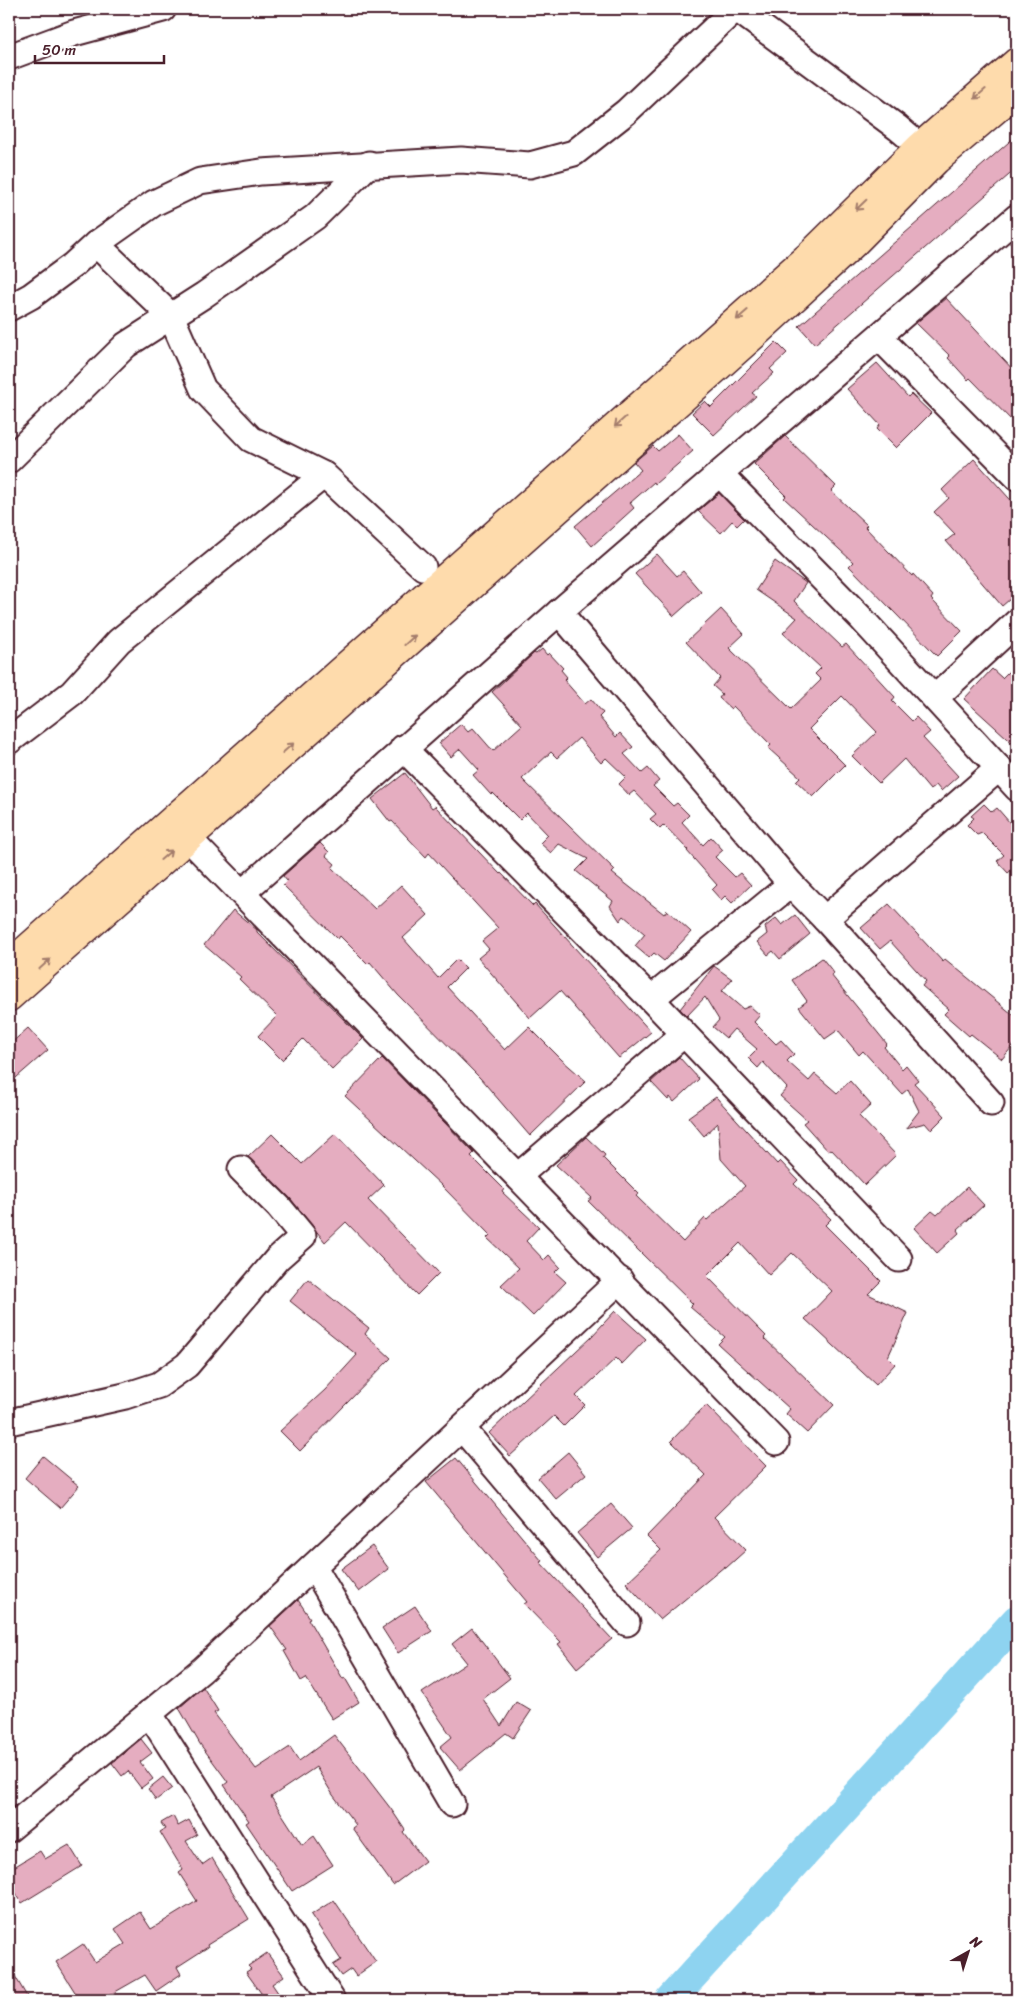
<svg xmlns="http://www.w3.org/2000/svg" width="1026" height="2009" viewBox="0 0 1026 2009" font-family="Sriracha,sans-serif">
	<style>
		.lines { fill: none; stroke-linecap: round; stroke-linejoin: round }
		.river { stroke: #8ed3f0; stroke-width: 31 }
		.building { fill: #e5adc0; stroke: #4a1f2b }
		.minor-casing { stroke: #4a1f2b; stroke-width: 29 }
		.major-casing { stroke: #4a1f2b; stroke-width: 31 }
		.minor { stroke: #fff; stroke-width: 25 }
		.major { stroke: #fedbac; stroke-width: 28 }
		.oneway { stroke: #a47d6c }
	</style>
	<rect width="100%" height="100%" fill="#fff"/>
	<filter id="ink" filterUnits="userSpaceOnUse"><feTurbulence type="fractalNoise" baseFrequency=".02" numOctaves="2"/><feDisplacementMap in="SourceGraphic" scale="10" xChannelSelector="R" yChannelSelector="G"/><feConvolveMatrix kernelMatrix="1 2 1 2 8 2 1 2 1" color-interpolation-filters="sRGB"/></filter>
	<g filter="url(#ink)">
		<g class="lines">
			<polyline class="river" points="670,2000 1017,1620"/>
		</g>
		<g class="building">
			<polygon points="1017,135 1017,168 815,344 799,326"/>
			<polygon points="946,298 1017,374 1017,426 970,378 968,380 948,358 950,356 916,323"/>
			<polygon points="776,342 787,353 770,369 774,373 752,393 756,396 714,435 692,413 705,401 711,407"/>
			<polygon points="877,363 908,397 911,394 931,413 896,448 877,429 880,425 847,389"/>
			<polygon points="678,434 693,451 655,484 654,482 630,503 634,508 592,546 575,526 641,470 634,462 653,446 658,451"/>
			<polygon points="785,436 836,486 831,491 867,525 865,527 912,576 913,574 933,596 931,599 962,631 937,656 849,566 853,562 784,498 786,496 754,464"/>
			<polygon points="974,459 1017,507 1017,593 1002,606 946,541 955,534 934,512 949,498 942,490"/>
			<polygon points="719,493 744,519 737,526 732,521 721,533 698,511"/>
			<polygon points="657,554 677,576 683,571 701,592 674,616 635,574"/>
			<polygon points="775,561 806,583 794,601 842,647 846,644 895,697 892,701 912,721 916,717 930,732 923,738 958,776 941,791 936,785 930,790 904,759 879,783 852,756 877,732 842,696 809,729 845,765 813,797 796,781 800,777 768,748 771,745 733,706 731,709 719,698 722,694 713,686 720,678 686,642 721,609 744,634 729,648 791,709 821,680 815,674 821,668 783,633 797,618 756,590"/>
			<polygon points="542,649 547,655 549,653 563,668 561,670 567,677 564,680 585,704 591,699 603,713 599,717 616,737 620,733 633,747 624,754 642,773 648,768 659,781 653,786 673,806 677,803 689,815 682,822 703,845 711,837 723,850 715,857 735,877 740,873 751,885 732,903 725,896 721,900 712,890 717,885 687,851 688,850 664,825 660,829 650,819 656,814 634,791 629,795 619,784 626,777 606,758 601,763 579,738 557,758 551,752 522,779 615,870 612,873 664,914 667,910 691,932 664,961 654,953 649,958 635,946 645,934 624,916 620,921 610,906 613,901 576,871 588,859 559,844 551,853 540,843 548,835 527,813 520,820 493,793 491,795 473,775 479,770 460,749 451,757 439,743 461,724 468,732 473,728 493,751 522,725 492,692 534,653 536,654"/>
			<polygon points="1017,663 1017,747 964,699 992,669 1002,678"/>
			<polygon points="405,773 432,808 435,806 500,874 501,873 533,906 535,904 651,1032 619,1058 560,991 530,1018 478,958 489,949 482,941 498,928 429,853 426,857 392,821 390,822 372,799"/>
			<polygon points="984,804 992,812 997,808 1017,831 1017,869 1015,867 1008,873 997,861 1004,855 982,833 977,835 967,825 974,818 971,816"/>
			<polygon points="320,843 329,852 326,856 335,864 332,868 375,909 401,885 428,915 403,938 438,978 457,959 466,968 447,987 505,1050 529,1027 562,1060 586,1081 530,1136 480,1078 398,995 370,962 368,964 340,936 338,939 283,885 287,881 283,876"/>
			<polygon points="889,904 943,962 945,959 1017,1018 1017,1041 1002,1059 971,1034 969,1036 944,1014 949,1009 922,986 926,981 890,941 880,949 861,928"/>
			<polygon points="233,910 257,930 257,932 363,1039 332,1069 303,1039 282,1060 258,1036 277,1016 239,979 241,977 204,945"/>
			<polygon points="795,915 810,934 780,959 773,951 768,955 757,942 767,934 765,927 776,918 782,925"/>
			<polygon points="822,958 834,973 831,975 887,1044 884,1047 902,1069 906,1065 918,1080 914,1083 945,1116 931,1130 925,1123 906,1128 919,1111 908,1089 902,1094 863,1051 859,1055 838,1030 825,1039 799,1007 807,1001 792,980"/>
			<polygon points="714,966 732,979 722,991 743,1009 750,1006 760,1015 754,1022 776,1044 781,1040 794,1054 787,1061 809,1081 815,1074 837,1093 850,1081 871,1105 859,1116 896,1155 865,1185 831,1149 828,1151 803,1123 807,1120 780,1096 787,1088 763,1062 758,1068 748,1058 757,1049 734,1029 726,1038 713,1027 719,1020 705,997 687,1016 680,1009"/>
			<polygon points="28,1028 48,1050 9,1084 9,1045"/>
			<polygon points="679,1057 699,1079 674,1102 670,1097 668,1100 651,1082"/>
			<polygon points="382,1058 474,1153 471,1156 504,1189 502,1192 539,1227 526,1241 544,1260 549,1255 560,1267 555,1272 566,1282 533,1316 501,1285 519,1268 487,1238 490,1235 442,1186 345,1096"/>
			<polygon points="716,1097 777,1164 780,1161 798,1180 794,1184 831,1219 825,1225 881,1281 868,1294 908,1313 888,1357 895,1364 876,1385 805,1319 832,1291 792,1253 769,1275 740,1243 707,1276 766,1336 764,1338 834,1405 807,1433 786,1414 790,1409 718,1344 725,1337 690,1307 693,1304 588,1201 592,1198 556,1165 586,1137 605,1155 603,1158 639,1194 636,1196 683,1242 705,1218 707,1220 745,1186 721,1159 718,1123 704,1136 688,1117"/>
			<polygon points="272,1134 302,1164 335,1134 384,1185 368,1200 439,1273 417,1295 346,1222 325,1242 290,1198 248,1157"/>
			<polygon points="967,1187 984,1205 957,1230 959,1233 937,1253 914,1228 932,1211 937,1215"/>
			<polygon points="308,1279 369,1328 365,1334 391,1358 300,1451 280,1431 325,1390 357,1355 290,1301"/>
			<polygon points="615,1311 646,1339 622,1364 616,1358 576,1396 585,1405 564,1426 554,1416 510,1456 489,1433 592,1336"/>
			<polygon points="706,1405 766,1466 714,1517 746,1550 726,1568 725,1566 660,1620 626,1583 661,1550 647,1536 706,1475 671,1441"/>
			<polygon points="568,1452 586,1474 556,1499 538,1478"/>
			<polygon points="43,1456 79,1486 60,1508 25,1478"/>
			<polygon points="456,1458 542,1561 540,1562 612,1639 577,1668 558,1644 561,1642 524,1604 527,1602 426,1482"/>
			<polygon points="611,1504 632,1528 597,1557 577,1533"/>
			<polygon points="372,1546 389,1569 359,1592 341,1569"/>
			<polygon points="298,1600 310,1618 308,1619 343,1679 345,1678 359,1702 332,1719 306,1678 301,1681 284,1651 287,1650 270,1626"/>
			<polygon points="415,1606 432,1631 398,1653 382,1628"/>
			<polygon points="472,1628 510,1678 483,1699 501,1726 516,1702 531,1711 513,1738 506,1733 460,1770 440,1747 452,1737 422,1693 467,1663 452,1644"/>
			<polygon points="203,1687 218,1711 214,1713 256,1769 290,1747 299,1761 334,1735 391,1809 405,1830 403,1832 425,1861 393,1885 352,1828 356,1825 333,1795 316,1767 271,1797 302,1845 314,1836 333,1865 292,1891 246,1823 249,1821 224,1785 228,1782 200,1744 179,1708"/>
			<polygon points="141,1739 152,1753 140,1762 153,1779 141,1788 128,1771 122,1776 112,1763"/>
			<polygon points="163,1777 172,1788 156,1800 148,1789"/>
			<polygon points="173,1816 178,1826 189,1820 197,1835 186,1841 202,1865 212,1858 249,1919 207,1945 208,1947 177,1967 181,1974 156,1991 145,1975 101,2000 80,2000 56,1962 83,1944 95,1962 125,1944 115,1929 140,1912 151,1929 197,1901 179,1873 183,1870 160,1832 165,1829 161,1823"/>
			<polygon points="69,1845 82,1866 22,1903 9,1882 9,1870 40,1851 45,1859"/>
			<polygon points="334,1900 376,1962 356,1976 351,1969 341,1976 333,1965 341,1960 311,1915"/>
			<polygon points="267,1953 284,1976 272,1984 283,2000 266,2000 246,1972 251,1969 248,1966"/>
			<polygon points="9,1966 29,2000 9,2000"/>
		</g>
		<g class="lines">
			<defs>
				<g id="minor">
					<polyline points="737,9 898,128 936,160"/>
					<polyline points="9,57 74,33 163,9"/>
					<polyline points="96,244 171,316 203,389 251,439 324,475"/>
					<polyline points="9,308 31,296 73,265 96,244 154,203 200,181 261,172 461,160 530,165 574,153 626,112 735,9"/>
					<polyline points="879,337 1017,477"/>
					<polyline points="9,460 126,345 204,295 315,217 369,164"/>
					<polyline points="720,474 860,617 1017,788"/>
					<polyline points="559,612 791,884 825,919 991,1103"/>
					<polyline points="935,698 1017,622"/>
					<polyline points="9,741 72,693 119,641 324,475 423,567"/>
					<polyline points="403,748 651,999 899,1259"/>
					<polyline points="187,837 776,1442"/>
					<polyline points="242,893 559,612 1017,217"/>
					<polyline points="825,919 999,768"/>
					<polyline points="651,999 791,884"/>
					<polyline points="518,1176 684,1034"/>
					<polyline points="9,1422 125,1396 159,1385 187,1365 277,1259 303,1236 279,1207 241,1169"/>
					<polyline points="462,1428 627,1623"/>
					<polyline points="314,1567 452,1804"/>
					<polyline points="149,1713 332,2000"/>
					<polyline points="9,1829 202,1670 620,1280"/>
				</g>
				<g id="major">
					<polyline points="9,965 811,254 920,147 1017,62"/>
					<polyline points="9,997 756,333 854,243 936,160 1017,91"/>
				</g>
			</defs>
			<use href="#minor" class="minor-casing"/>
			<use href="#major" class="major-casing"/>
			<use href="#minor" class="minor"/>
			<use href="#major" class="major"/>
		</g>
		<defs><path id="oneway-shaft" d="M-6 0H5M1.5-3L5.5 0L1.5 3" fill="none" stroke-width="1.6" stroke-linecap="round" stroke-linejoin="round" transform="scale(1.25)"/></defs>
		<g class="oneway">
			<use href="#oneway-shaft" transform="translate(980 94) rotate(139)"/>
			<use href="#oneway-shaft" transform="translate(861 205) rotate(136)"/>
			<use href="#oneway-shaft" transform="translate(742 315) rotate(139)"/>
			<use href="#oneway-shaft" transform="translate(620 422) rotate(138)"/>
			<use href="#oneway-shaft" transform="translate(410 640) rotate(-42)"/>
			<use href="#oneway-shaft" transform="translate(288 748) rotate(-41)"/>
			<use href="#oneway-shaft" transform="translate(166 855) rotate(-41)"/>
			<use href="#oneway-shaft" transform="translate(45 964) rotate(-42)"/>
		</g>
	</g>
	<rect width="1026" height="2009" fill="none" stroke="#fff" stroke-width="30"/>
	<rect x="15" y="15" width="996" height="1979" fill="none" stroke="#4a1f2b" stroke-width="2" filter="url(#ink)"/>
	<g transform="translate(968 1952) rotate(39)" stroke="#ffffff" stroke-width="4" paint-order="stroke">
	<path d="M0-4L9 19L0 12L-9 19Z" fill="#4a1f2b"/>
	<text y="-8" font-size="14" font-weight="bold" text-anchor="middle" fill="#4a1f2b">N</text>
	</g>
	<path d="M35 55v8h129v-8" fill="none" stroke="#4a1f2b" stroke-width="2.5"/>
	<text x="42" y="55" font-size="15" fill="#4a1f2b" stroke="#ffffff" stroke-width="4" paint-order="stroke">50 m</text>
</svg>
